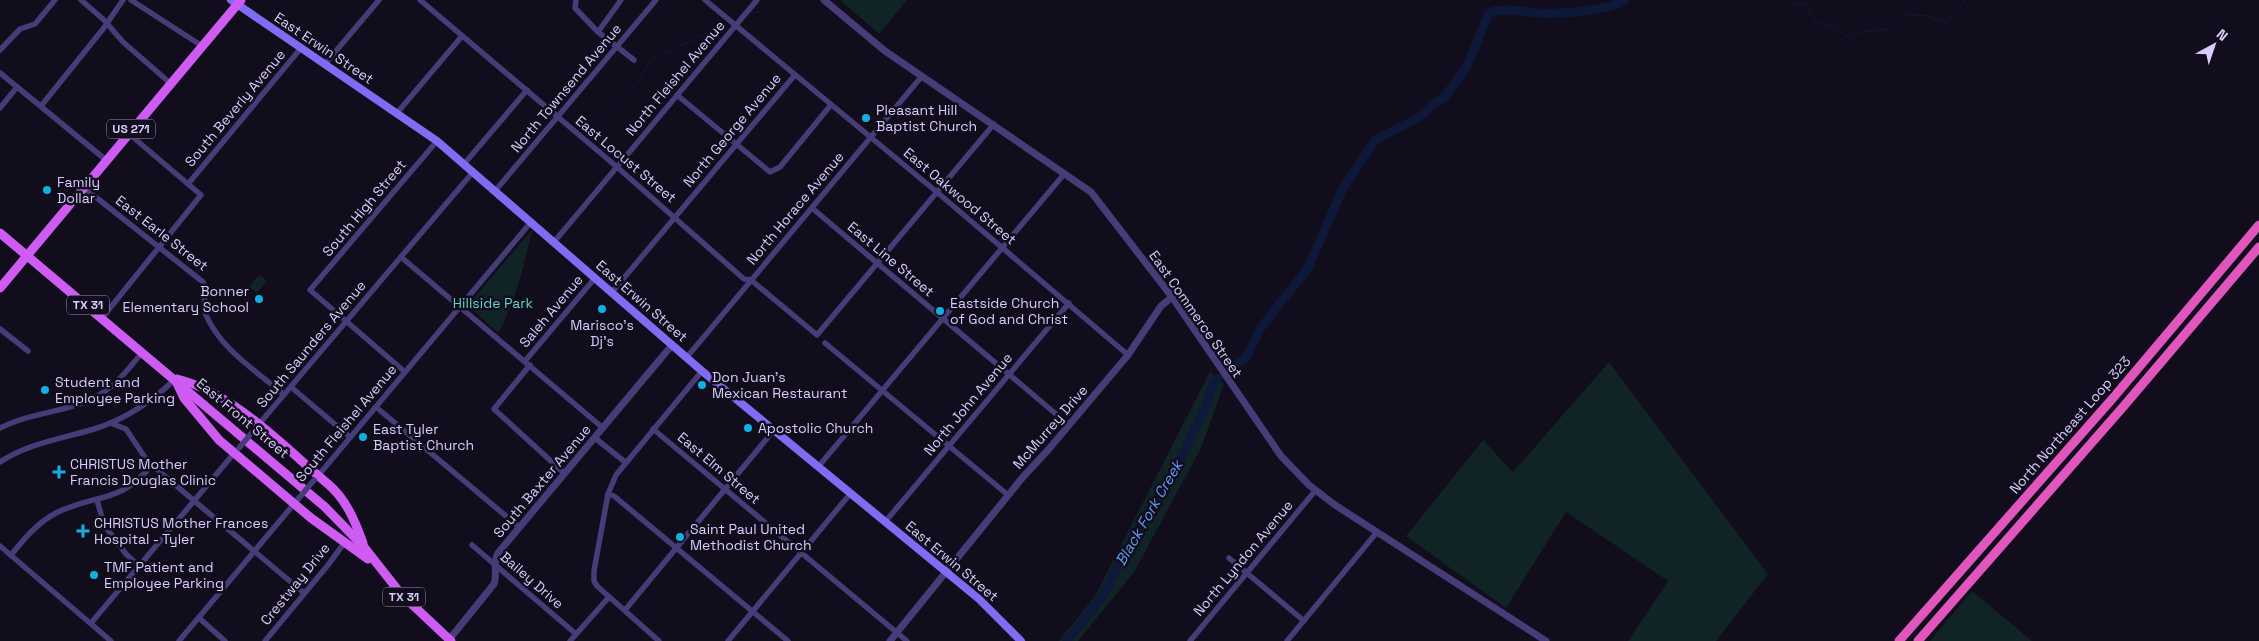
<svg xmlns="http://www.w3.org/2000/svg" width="2259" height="641" viewBox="0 0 2259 641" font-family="'Space Grotesk',sans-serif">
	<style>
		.green { fill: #102325 }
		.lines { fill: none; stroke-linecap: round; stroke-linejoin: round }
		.stream { stroke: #0e1939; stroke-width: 1 }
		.river { stroke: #0e1939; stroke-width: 9 }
		.minor { stroke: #463c77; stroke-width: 5.5 }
		.tertiary { stroke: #463c77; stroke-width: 7 }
		.secondary { stroke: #806bf3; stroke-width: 8 }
		.primary { stroke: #ce5cf2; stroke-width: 9 }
		.trunk { stroke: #e056bd; stroke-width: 9 }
		.minor-bridge { stroke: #463c77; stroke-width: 5.5 }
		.poi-dot { fill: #12b0e0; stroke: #110d1c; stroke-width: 2 }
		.labels { text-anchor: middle; stroke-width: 5; stroke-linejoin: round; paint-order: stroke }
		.shield { fill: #110d1c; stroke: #9c93b8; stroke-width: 1 }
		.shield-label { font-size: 12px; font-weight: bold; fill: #d7ccfb }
		.street-label { font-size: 14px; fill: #d7ccfb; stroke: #110d1c }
		.poi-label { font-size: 14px; fill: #d7ccfb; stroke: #110d1c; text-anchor: start }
		.park-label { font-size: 14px; fill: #5fd4c6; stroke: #110d1c }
		.water-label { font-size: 15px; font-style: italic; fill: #629cf2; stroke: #110d1c }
	</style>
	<rect width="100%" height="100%" fill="#110d1c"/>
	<g class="green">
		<polygon points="840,0 907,0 879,34"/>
		<path d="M532,230C524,266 516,301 498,333L468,305Z"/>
		<polygon points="259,275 267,281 257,293 249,287"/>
		<polygon points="1609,362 1768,574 1716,641 1628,641 1668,581 1566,512 1506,608 1406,536 1483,440 1513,472"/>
		<polygon points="1210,372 1224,384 1201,448 1134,572 1078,641 1059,641 1094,598"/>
		<polygon points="1972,591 2032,641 1930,641"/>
	</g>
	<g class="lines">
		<g class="stream">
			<polyline points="1789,0 1795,5 1803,4 1808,6 1815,22 1837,29 1846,37 1860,32 1890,29 1903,14 1927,16 1946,23 1952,17"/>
			<polyline points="752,12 761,12 777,0"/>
			<polyline points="1957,12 1965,0"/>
			<polyline points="591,137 639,81 650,61 719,27"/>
		</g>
		<g class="river">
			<path d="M1228,370L1246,358L1260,329L1308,268L1342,190L1375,140L1418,118L1435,103L1444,98L1467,66L1489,13C1505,7 1523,12 1540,13C1560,14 1609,11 1625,0"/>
			<polyline points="1067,641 1101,599 1146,514 1175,471 1207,403 1214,382 1218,378"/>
		</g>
		<g class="minor">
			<polyline points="81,0 104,20 123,42 170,83"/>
			<polyline points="131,0 202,46"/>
			<polyline points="420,0 617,167 744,279 751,280 817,335 994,124"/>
			<polyline points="576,0 575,8 598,32 634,60"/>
			<polyline points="705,0 938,193 1128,355"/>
			<polyline points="598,32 621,0"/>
			<polyline points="0,50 20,29 35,24 55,0"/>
			<polyline points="325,64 379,0"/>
			<polyline points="0,73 106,160"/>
			<polyline points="677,95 770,172 780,167 830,106"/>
			<polyline points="41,106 103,29 123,0"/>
			<polyline points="0,108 17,87"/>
			<polyline points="397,113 462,36"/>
			<polyline points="464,164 527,90"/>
			<polyline points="188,184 301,48"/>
			<path d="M83,187L203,282C210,292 200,303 206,315C221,350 257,371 284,395"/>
			<polyline points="495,191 656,0"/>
			<polyline points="812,208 1069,425"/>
			<polyline points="554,242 757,0"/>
			<polyline points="401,257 603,428"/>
			<polyline points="612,292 794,76"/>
			<polyline points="102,318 201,195 128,133"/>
			<polyline points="0,329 28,351"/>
			<polyline points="825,343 1008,495"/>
			<polyline points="687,357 922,76"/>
			<polyline points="525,361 595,278"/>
			<polyline points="530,365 494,409 564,473"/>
			<polyline points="405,372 310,290 437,141"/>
			<polyline points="291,387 350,437"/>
			<polyline points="376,407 519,527"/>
			<polyline points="110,423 126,429 148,462 304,593"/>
			<path d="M0,428C32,411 72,413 102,393C119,383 130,366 143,352"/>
			<polyline points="653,429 907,641"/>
			<polyline points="254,430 473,172"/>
			<polyline points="595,438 625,462"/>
			<path d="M0,462C29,443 61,439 94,429C124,420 153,401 175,379"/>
			<polyline points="818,467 1065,173"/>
			<polyline points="317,477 531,222"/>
			<polyline points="608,494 614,496 788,641"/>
			<polyline points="97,500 104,525 126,554 139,566"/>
			<polyline points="885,522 1069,303"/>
			<polyline points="472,545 576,634"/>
			<polyline points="0,546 111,641"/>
			<path d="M11,555C24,539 37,523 56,513C96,493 119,505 152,465"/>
			<polyline points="1229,558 1304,621"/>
			<polyline points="625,610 774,430"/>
			<polyline points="199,618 225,641"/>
			<polyline points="91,623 236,451"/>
			<polyline points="179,641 299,498"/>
			<polyline points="265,641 328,565 345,542"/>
			<polyline points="570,641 609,597"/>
			<polyline points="659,641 597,586 594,581 594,571 608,494 616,475 702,371"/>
			<polyline points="728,641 850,494"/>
			<polyline points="1190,641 1315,491"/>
			<polyline points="1287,641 1377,532"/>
		</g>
		<g class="tertiary">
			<polyline points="824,0 885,51 1091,192 1172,297 1281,456 1309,485 1335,505 1546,641"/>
			<path d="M448,641L494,584C498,573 492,563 498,553L672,345"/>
			<polyline points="890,641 1023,477 1048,450 1128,355 1161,306 1172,297"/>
		</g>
		<polyline class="secondary" points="231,0 437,141 702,371 979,599 1021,641"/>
		<g class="primary">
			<polyline points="0,233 325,507 364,547 401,594 451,641"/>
			<polyline points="0,288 241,0"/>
			<path d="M177,379C234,393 284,447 328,484C346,499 355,521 363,543"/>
			<polyline points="176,381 184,398 219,440 311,518 368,559"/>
		</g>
		<g class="trunk">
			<polyline points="1899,641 2113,398 2259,225"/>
			<polyline points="1918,641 2123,407 2259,247"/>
		</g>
		<g class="minor-bridge">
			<polyline points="239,448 254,430"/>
			<polyline points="299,498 314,480"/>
		</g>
	</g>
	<g class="poi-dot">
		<circle cx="866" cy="118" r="5"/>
		<circle cx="47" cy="190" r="5"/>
		<circle cx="259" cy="299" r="5"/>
		<circle cx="602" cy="309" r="5"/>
		<circle cx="940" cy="311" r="5"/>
		<circle cx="702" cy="385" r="5"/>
		<circle cx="45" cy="390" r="5"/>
		<circle cx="748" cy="428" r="5"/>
		<circle cx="363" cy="437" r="5"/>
		<path d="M56.5 464.5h5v5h5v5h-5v5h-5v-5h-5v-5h5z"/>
		<path d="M80.5 523.5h5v5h5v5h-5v5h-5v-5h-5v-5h5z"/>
		<circle cx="680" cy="537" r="5"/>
		<circle cx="94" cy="575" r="5"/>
	</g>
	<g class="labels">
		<g class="shield">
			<rect x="107" y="119.5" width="48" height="19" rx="4"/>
			<rect x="67" y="295.5" width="42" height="19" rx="4"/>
			<rect x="383" y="587.5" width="42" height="19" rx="4"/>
		</g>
		<g class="shield-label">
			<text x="131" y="133">US 271</text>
			<text x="88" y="309">TX 31</text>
			<text x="404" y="601">TX 31</text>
		</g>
		<g class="street-label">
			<text transform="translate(324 48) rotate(34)" y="5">East Erwin Street</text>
			<text transform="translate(675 78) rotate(-50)" y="5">North Fleishel Avenue</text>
			<text transform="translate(566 88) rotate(-50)" y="5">North Townsend Avenue</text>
			<text transform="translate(235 108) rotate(-50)" y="5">South Beverly Avenue</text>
			<text transform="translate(732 130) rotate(-50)" y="5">North George Avenue</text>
			<text transform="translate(626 159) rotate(40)" y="5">East Locust Street</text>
			<text transform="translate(960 196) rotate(40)" y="5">East Oakwood Street</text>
			<text transform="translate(364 208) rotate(-50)" y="5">South High Street</text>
			<text transform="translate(795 208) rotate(-50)" y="5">North Horace Avenue</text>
			<text transform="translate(162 233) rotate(38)" y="5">East Earle Street</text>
			<text transform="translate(891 259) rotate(40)" y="5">East Line Street</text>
			<text transform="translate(642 301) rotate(41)" y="5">East Erwin Street</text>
			<text transform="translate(551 311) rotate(-50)" y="5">Saleh Avenue</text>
			<text transform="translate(1196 314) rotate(55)" y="5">East Commerce Street</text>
			<text transform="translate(311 344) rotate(-50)" y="5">South Saunders Avenue</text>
			<text transform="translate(968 404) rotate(-50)" y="5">North John Avenue</text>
			<text transform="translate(243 418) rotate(40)" y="5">East Front Street</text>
			<text transform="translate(346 423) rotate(-50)" y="5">South Fleishel Avenue</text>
			<text transform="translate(2070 425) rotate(-49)" y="5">North Northeast Loop 323</text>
			<text transform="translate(1050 427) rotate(-49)" y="5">McMurrey Drive</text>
			<text transform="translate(719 468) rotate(40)" y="5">East Elm Street</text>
			<text transform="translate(542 481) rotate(-50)" y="5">South Baxter Avenue</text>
			<text transform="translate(1243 558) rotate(-50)" y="5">North Lyndon Avenue</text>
			<text transform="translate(952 561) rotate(40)" y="5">East Erwin Street</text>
			<text transform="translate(532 580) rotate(41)" y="5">Bailey Drive</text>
			<text transform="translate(295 584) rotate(-51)" y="5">Crestway Drive</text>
		</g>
		<g class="poi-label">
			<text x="876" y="115">Pleasant Hill<tspan x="876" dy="16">Baptist Church</tspan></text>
			<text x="57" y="187">Family<tspan x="57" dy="16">Dollar</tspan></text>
			<text x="249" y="296" text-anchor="end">Bonner<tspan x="249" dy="16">Elementary School</tspan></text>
			<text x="950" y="308">Eastside Church<tspan x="950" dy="16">of God and Christ</tspan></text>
			<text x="602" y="330" text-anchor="middle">Marisco's<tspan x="602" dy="16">Dj's</tspan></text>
			<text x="712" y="382">Don Juan's<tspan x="712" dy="16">Mexican Restaurant</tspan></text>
			<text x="55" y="387">Student and<tspan x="55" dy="16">Employee Parking</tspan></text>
			<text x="758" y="433">Apostolic Church</text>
			<text x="373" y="434">East Tyler<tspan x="373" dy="16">Baptist Church</tspan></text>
			<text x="70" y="469">CHRISTUS Mother<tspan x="70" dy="16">Francis Douglas Clinic</tspan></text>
			<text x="94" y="528">CHRISTUS Mother Frances<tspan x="94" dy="16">Hospital - Tyler</tspan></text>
			<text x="690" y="534">Saint Paul United<tspan x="690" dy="16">Methodist Church</tspan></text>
			<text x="104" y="572">TMF Patient and<tspan x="104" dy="16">Employee Parking</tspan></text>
		</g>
		<g class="park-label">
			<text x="493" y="308">Hillside Park</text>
		</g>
		<g class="water-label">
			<text transform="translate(1149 513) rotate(-60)" y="5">Black Fork Creek</text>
		</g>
	</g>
	<g transform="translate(2214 45) rotate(40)" stroke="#110d1c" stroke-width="4" paint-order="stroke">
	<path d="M0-4L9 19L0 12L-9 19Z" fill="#d7ccfb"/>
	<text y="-8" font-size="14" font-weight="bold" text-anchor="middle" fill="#d7ccfb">N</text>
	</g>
</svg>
